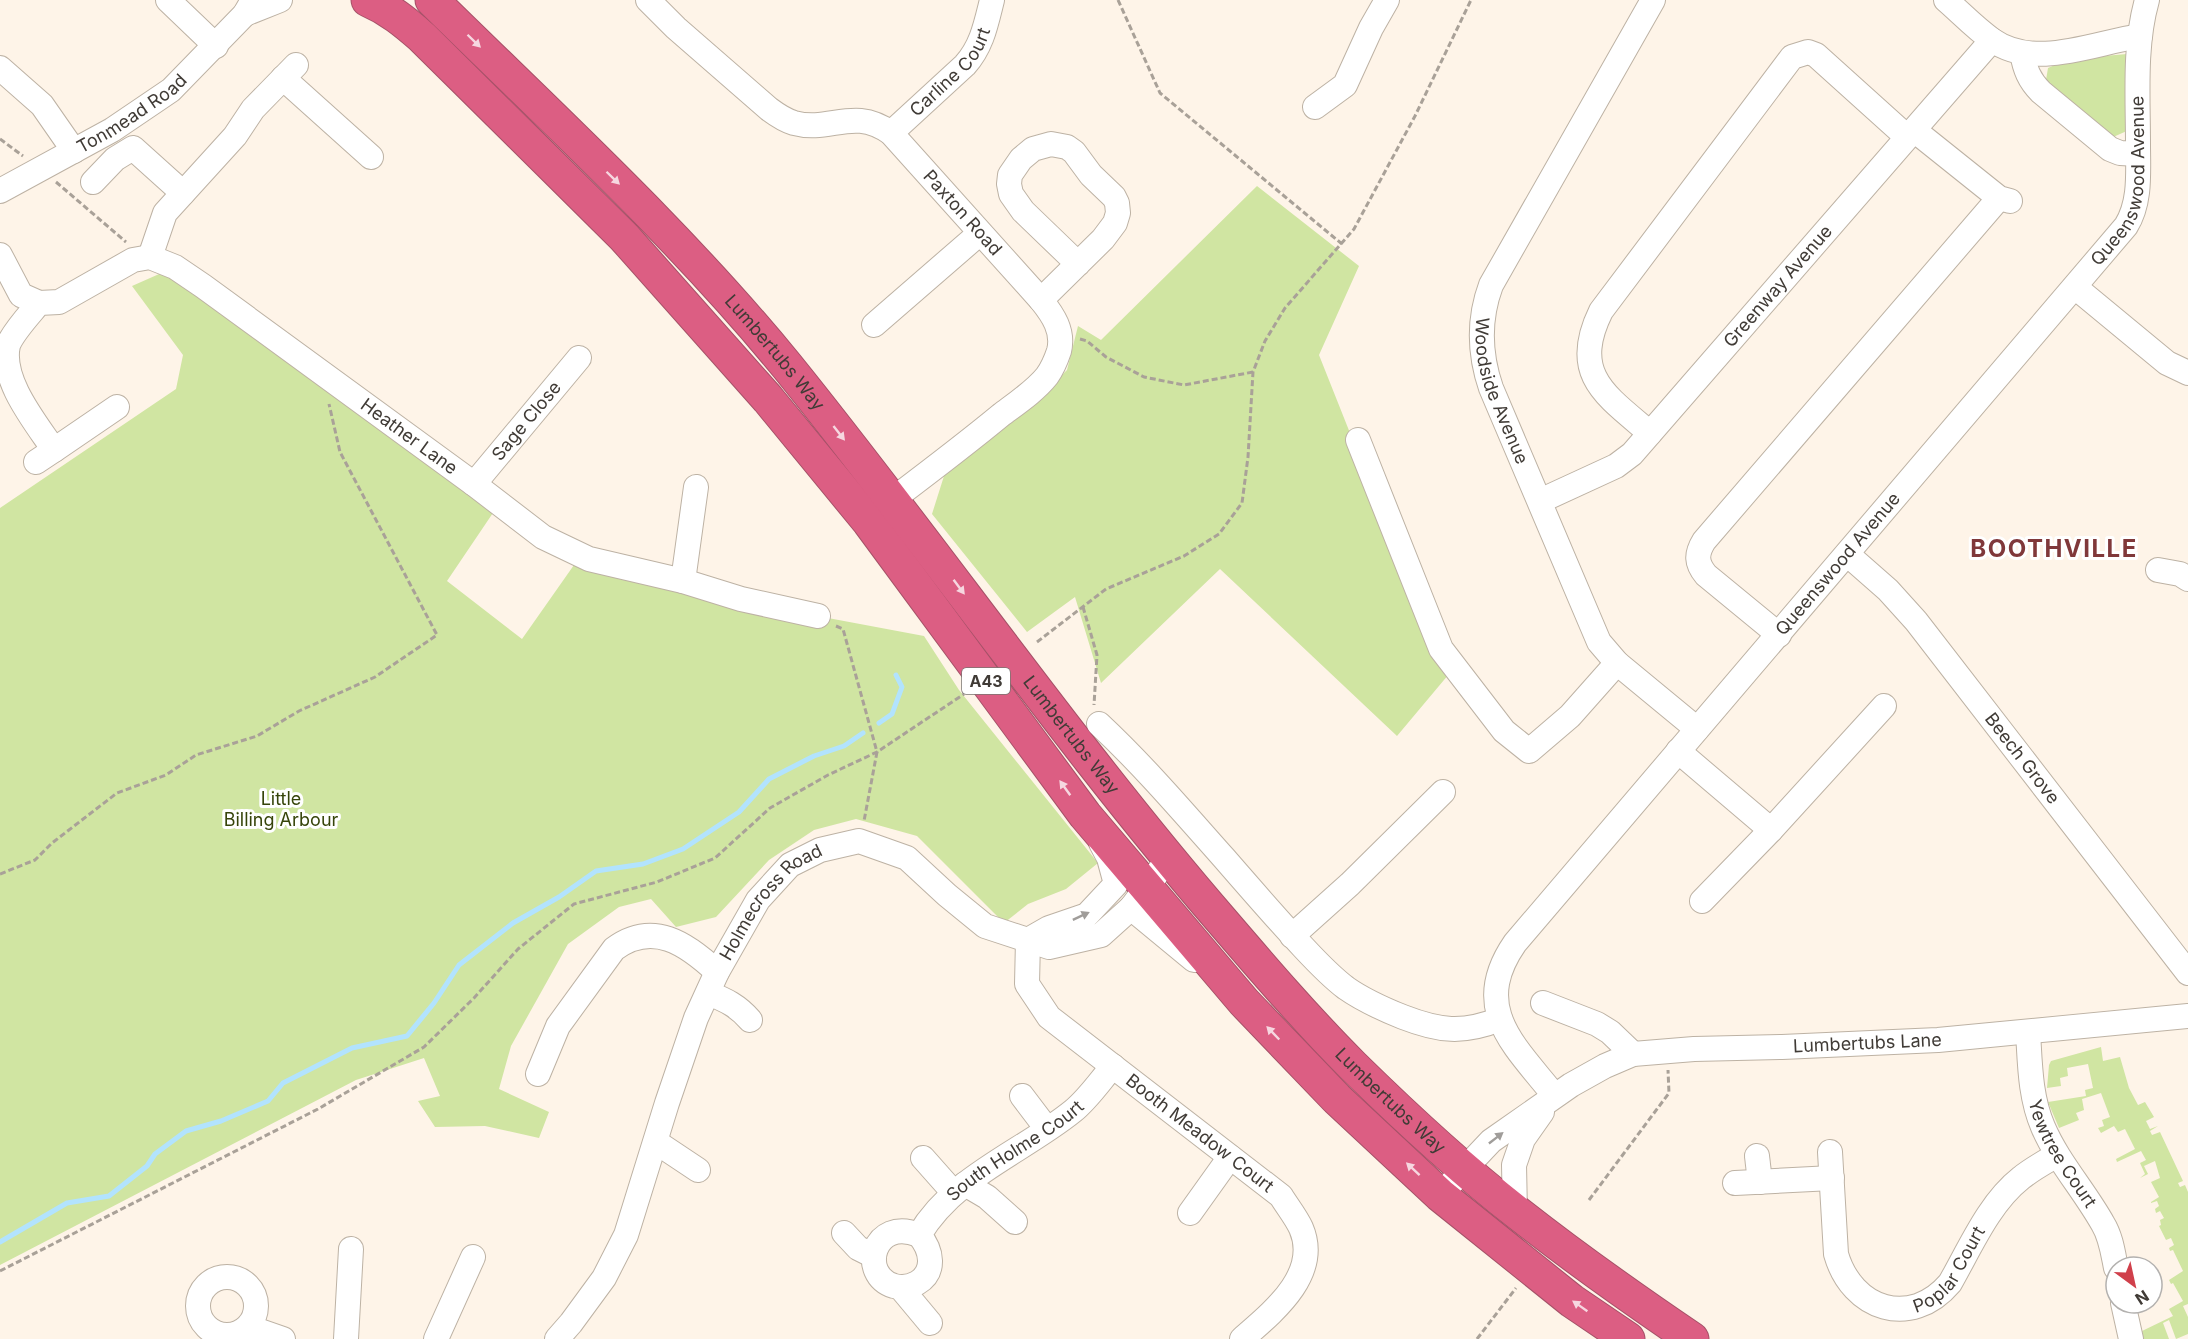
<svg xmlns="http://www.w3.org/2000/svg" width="2188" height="1339" viewBox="0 0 2188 1339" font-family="Inter,sans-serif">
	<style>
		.green { fill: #d0e5a2 }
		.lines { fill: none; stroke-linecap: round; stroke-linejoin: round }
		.stream { stroke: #b2e3fe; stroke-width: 5 }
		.minor-casing { stroke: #bdb2a4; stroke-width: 26 }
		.highway-casing { stroke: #a55268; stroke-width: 35 }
		.path { stroke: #a9a198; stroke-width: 3; stroke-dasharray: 6 3; stroke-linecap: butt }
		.minor { stroke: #fff; stroke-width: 24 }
		.highway { stroke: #dc5e83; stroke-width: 33 }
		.oneway { fill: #f6d7e0 }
		.oneway2 { fill: #a09d9a }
		.labels { text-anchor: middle; stroke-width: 6; stroke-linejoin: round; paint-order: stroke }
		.shield { fill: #fff; stroke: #797672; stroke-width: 1.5 }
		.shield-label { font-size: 16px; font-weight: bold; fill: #403b36 }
		.street-label { font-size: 18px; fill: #403b36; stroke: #fff }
		.park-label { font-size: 18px; fill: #36440a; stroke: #fff }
		.district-label { font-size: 24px; font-weight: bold; letter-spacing: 1.5px; fill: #80383a; stroke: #fff }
	</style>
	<rect width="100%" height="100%" fill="#fef4e8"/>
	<g class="green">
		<polygon points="2127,54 2129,130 2111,138 2046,80 2048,68 2069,59"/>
		<polygon points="1257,186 1359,266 1319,355 1437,652 1449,674 1397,736 1220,569 1101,683 1075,597 1027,632 932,514 944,476 1038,399 1067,370 1078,326 1101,340"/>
		<polygon points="175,267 499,504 447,581 522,639 581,555 764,606 924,636 959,690 1098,863 1066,889 1028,904 1004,923 917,836 856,819 814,830 769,860 716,917 676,927 651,899 619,907 568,944 511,1046 499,1089 549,1112 539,1138 485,1126 435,1127 418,1101 440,1096 424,1058 356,1080 0,1265 0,508 176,389 183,355 132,286"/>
		<polygon points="2101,1047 2103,1061 2120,1057 2129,1088 2138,1105 2145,1102 2154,1117 2146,1121 2150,1129 2158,1126 2150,1131 2152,1135 2160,1132 2183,1181 2178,1183 2180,1187 2185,1185 2188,1192 2188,1304 2183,1306 2188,1317 2188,1334 2176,1339 2169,1320 2163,1323 2169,1339 2142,1339 2141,1336 2143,1335 2142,1331 2173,1316 2169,1309 2183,1301 2173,1283 2171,1284 2169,1280 2183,1271 2173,1250 2170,1251 2169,1248 2174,1245 2171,1238 2166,1240 2159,1226 2161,1225 2160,1220 2164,1218 2160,1211 2156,1213 2155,1209 2159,1206 2157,1201 2151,1203 2151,1202 2159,1197 2151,1182 2160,1178 2155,1161 2144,1166 2148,1174 2140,1178 2145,1174 2140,1163 2146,1160 2141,1151 2117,1162 2116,1159 2135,1149 2125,1129 2118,1132 2114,1126 2101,1133 2098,1128 2104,1126 2102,1120 2110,1117 2101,1093 2082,1099 2084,1110 2076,1113 2079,1120 2059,1128 2048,1102 2086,1096 2085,1090 2093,1088 2088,1064 2067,1068 2068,1076 2060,1078 2061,1086 2047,1088 2049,1065 2051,1061"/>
	</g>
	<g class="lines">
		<g class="stream">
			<polyline points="879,723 892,714 902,687 896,675"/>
			<polyline points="0,1242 67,1203 109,1196 147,1166 155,1154 186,1131 221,1121 268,1101 283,1083 352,1048 407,1036 434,1003 459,965 513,923 559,897 596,871 643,864 683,849 739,812 769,779 814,756 844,746 863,733"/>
		</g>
		<defs>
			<g id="minor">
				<polyline points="168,0 216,46"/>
				<path id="s1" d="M648,0L676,28L769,109C777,115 784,120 794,123C831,133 853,106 891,133L1041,300C1053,315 1064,331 1059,351C1056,360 1052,369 1047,376C1035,391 1017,403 1001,415C966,444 929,472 892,500"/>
				<path id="s2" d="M1653,0L1491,285C1478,320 1479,353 1491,388L1599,642L1617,663L1697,729"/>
				<path d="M1946,0C1961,13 1975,28 1992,40C2035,70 2093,43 2140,36"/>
				<polyline points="245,14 280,0"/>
				<path d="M2022,53C2025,69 2029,80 2041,92L2110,149L2120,153L2138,154"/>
				<polyline points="0,68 42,105 74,151"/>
				<polyline points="283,78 371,157"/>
				<polyline points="1315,107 1345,85 1371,28 1387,0"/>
				<polyline points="1914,130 1999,198 2010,201"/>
				<path id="s3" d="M891,133L965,65C982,46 986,24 992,0"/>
				<polyline points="93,182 115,159 133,148 183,193"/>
				<path id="s4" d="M0,191L112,130L171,90L245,14L253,0"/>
				<polyline points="0,255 21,295 39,303"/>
				<polyline points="150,257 165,213 235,136 253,109 296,65"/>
				<polyline points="2075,287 2167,363 2188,373"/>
				<polyline points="1041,300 1103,239 1115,223 1118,213 1117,203 1114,197 1091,175 1074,152 1067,147 1051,144 1033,149 1021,159 1010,175 1009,184 1011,194 1023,211 1078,264"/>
				<polyline points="874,325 980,233"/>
				<path d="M1650,433C1605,395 1570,374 1601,311L1792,57L1808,52L1816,55L1907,137"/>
				<polyline points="1358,440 1441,649 1504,731 1529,751 1570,716 1617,663"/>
				<polyline points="54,450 117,407"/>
				<path id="s5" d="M36,462L54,450C36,423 0,380 8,345C13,332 30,314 39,303L59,302L133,260L150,257L175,267L203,286L474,484L543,537L589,559L683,581L696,487"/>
				<path id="s6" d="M474,484L579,358"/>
				<path id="s7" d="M1540,501L1616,466L1632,454L1992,40"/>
				<path id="s8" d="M1847,554L1888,590L1916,621L2188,973"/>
				<polyline points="2158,570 2180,574 2188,579"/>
				<polyline points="683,581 741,599 818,616"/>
				<path d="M1779,635L1706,575C1696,563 1696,554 1704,541L1999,198"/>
				<path d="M1099,724C1144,766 1183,812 1224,858C1250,888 1276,918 1303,947C1316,961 1330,976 1346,988C1363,1000 1383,1009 1403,1017C1439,1031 1463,1034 1500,1019"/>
				<polyline points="1678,751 1771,830"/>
				<polyline points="1702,901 1771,830 1884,706"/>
				<polyline points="1131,908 1194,960"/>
				<polyline points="1292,936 1350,884 1443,792"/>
				<path id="s9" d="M1028,940L1027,984L1049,1017L1281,1196C1287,1206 1296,1217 1301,1228C1321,1274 1273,1312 1242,1339"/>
				<polyline points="1028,940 1049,928 1087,915 1116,884 1109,858 1101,843"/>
				<path d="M708,993C726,1000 738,1006 750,1020"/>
				<polyline points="1543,1003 1597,1024 1610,1032 1633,1054"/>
				<path id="s10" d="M2028,1032C2030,1064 2030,1097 2043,1127C2058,1162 2084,1190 2103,1224C2111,1237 2113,1253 2116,1268"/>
				<path d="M538,1074L558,1026L614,949C653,920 687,944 717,972"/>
				<path id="s11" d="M1554,1095C1514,1045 1470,1008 1515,943L2126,226C2141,202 2138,172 2138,144C2138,96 2134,46 2147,0"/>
				<polyline points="1022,1096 1047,1129"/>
				<polyline points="656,1142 698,1170"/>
				<path id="s12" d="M1830,1152L1836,1254C1852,1310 1911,1329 1950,1283C1970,1248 1989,1203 2021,1178C2032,1169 2045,1162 2057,1155"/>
				<polyline points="1757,1156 1760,1182"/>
				<polyline points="923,1158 954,1193"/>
				<polyline points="1735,1183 1832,1178"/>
				<polyline points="965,1184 987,1197 1015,1222"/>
				<path id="s13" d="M1440,1195L1491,1141L1571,1085L1605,1066L1633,1054L1694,1049L1782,1047L1938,1040L2188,1016"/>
				<polyline points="1515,1212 1514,1165 1523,1139 1542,1112"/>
				<polyline points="1190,1213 1230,1157"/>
				<polyline points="844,1233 858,1248 874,1256"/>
				<path id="s14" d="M919,1235C873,1216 858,1275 894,1286C902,1288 910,1287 917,1283C936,1272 932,1250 919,1235C954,1176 1021,1153 1073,1111C1088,1099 1100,1081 1113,1066"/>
				<circle cx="227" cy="1306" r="29"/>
				<polyline points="900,1287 930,1323"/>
				<polyline points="2123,1303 2131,1339"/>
				<polyline points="248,1327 283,1339"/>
				<polyline points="346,1339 351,1249"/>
				<polyline points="436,1339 473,1257"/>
				<path id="s15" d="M557,1339L571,1323L604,1278L626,1235L667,1103L696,1018L717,972L758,900L790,865L820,850L859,841L907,858L947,895L985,926L1049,947L1101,935L1131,908L1168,859"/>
			</g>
			<g id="highway">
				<path d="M368,0C389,9 405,22 422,37L624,237L768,399L869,522L1085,815L1244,1002L1337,1099L1440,1195L1572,1301L1628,1339"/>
				<path id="s16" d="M432,0C553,119 679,234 787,366C935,549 1068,743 1222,921C1264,970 1307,1020 1353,1066C1405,1117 1461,1169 1519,1214C1575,1258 1633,1299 1692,1339"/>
			</g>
		</defs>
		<use href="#minor" class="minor-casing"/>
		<use href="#highway" class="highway-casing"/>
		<g class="path">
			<polyline points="1118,0 1160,93 1342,244"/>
			<polyline points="0,139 23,156"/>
			<polyline points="56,182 126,242"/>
			<polyline points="1080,339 1087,341 1106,357 1144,377 1184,385 1253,372"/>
			<polyline points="1083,607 1097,655 1094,705"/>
			<polyline points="836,626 843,629 877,752 864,821"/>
			<polyline points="1037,642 1106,589 1184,556 1219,534 1242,503 1248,457 1253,372 1265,341 1285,308 1354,229 1415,116 1471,0"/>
			<polyline points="0,874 35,860 52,843 117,793 166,775 196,755 257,736 299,711 375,677 437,635 340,452 329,404"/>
			<polyline points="1589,1200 1669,1093 1668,1070"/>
			<polyline points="0,1271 318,1109 424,1047 474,998 518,949 574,904 657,882 715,858 770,808 828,775 877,752 964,694"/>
			<polyline points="1477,1339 1516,1288"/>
		</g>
		<use href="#minor" class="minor"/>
		<use href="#highway" class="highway"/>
	</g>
	<defs><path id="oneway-solid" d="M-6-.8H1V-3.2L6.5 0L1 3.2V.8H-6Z" transform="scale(1.5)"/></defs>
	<g class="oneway">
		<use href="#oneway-solid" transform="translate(474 41) rotate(44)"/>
		<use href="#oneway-solid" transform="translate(613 178) rotate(44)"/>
		<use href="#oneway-solid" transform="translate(839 433) rotate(52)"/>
		<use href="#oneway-solid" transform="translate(959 587) rotate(53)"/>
		<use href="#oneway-solid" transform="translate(1065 788) rotate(-126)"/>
		<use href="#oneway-solid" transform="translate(1273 1033) rotate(-134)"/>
		<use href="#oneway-solid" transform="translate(1413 1169) rotate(-137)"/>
		<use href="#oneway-solid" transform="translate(1580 1306) rotate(-145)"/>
	</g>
	<g class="oneway2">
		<use href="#oneway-solid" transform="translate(1081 916) rotate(-25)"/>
		<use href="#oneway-solid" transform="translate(1496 1138) rotate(-38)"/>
	</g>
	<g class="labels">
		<rect class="shield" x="962" y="668" width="48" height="26" rx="4.5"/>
		<g class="shield-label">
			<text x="986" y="687">A43</text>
		</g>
		<g class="street-label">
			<text dy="6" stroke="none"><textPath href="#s3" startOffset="86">Carline Court</textPath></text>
			<text dy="6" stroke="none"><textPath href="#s4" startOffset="153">Tonmead Road</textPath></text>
			<text dy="6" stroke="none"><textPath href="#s11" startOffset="1158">Queenswood Avenue</textPath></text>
			<text dy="6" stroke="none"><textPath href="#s1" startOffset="399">Paxton Road</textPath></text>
			<text dy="6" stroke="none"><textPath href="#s7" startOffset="326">Greenway Avenue</textPath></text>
			<text dy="6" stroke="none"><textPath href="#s16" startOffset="492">Lumbertubs Way</textPath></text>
			<text dy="6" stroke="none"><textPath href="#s2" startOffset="438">Woodside Avenue</textPath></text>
			<text dy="6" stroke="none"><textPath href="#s6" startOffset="82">Sage Close</textPath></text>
			<text dy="6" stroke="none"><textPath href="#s5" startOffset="630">Heather Lane</textPath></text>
			<text dy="6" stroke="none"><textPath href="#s11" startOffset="672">Queenswood Avenue</textPath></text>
			<text dy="6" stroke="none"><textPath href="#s16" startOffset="976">Lumbertubs Way</textPath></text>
			<text dy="6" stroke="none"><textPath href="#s8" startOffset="270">Beech Grove</textPath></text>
			<text dy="6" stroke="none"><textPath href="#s15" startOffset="494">Holmecross Road</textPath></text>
			<text dy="6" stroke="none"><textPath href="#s13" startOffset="476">Lumbertubs Lane</textPath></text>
			<text dy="6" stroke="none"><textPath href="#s16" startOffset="1462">Lumbertubs Way</textPath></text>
			<text dy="6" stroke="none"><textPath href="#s9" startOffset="274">Booth Meadow Court</textPath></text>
			<text dy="6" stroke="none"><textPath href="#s14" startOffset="306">South Holme Court</textPath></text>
			<text dy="6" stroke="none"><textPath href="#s10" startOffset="129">Yewtree Court</textPath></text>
			<text dy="6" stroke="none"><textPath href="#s12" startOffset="260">Poplar Court</textPath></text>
		</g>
		<g class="park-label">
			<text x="281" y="805">Little<tspan x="281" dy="21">Billing Arbour</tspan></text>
		</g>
		<g class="district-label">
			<text x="2054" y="557">BOOTHVILLE</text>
		</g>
	</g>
	<g transform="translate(2134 1285) rotate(147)"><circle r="28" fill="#ffffff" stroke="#b3b1af" stroke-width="1.5"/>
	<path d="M0-4.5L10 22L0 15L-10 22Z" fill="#d0404b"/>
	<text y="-9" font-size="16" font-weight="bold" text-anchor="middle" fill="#403b36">N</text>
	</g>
</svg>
